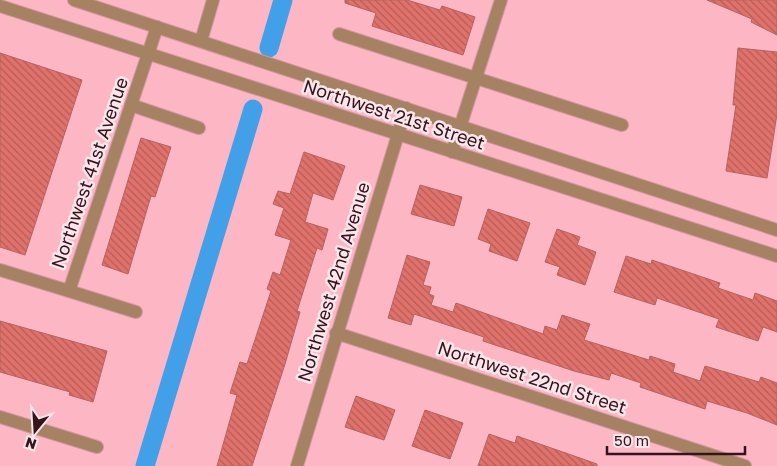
<svg xmlns="http://www.w3.org/2000/svg" width="777" height="466" viewBox="0 0 777 466" font-family="'Golos Text',sans-serif">
	<style>
		.lines { fill: none; stroke-linecap: round; stroke-linejoin: round }
		.canal { stroke: #42a0e8; stroke-width: 19 }
		.building { fill: url(#building-back-hatch); stroke: #b3645e }
		.minor-casing { stroke: #d496a3; stroke-width: 14 }
		.minor { stroke: #a58362; stroke-width: 12 }
		.labels { text-anchor: middle; stroke-width: 5; stroke-linejoin: round; paint-order: stroke }
		.street-label { font-size: 18px; fill: #35151d; stroke: #fae7eb }
	</style>
	<defs>
		<pattern id="building-back-hatch" width="6" height="6" patternUnits="userSpaceOnUse" patternTransform="scale(1.25)"><rect width="6" height="6" fill="#e0726b"/><path d="M-1 5l2 2M0 0l6 6M5-1l2 2" fill="none" stroke="#b65c57"/></pattern>
	</defs>
	<rect width="100%" height="100%" fill="#fcb6c4"/>
	<g class="lines">
		<g class="canal">
			<polyline points="269,48 283,0"/>
			<polyline points="145,466 253,109"/>
		</g>
	</g>
	<g class="building">
		<polygon points="345,0 407,0 440,10 442,6 475,17 463,55 372,26 376,13 345,3"/>
		<polygon points="707,0 777,0 777,35 751,22 752,19"/>
		<polygon points="738,48 777,52 777,114 767,178 726,171 736,105 733,105"/>
		<polygon points="0,53 82,80 25,255 0,247"/>
		<polygon points="141,138 171,147 155,197 151,196 128,274 102,265"/>
		<polygon points="304,152 345,166 333,200 313,193 305,222 328,229 322,250 317,248 297,311 300,312 285,364 252,466 217,466 237,395 230,393 240,362 247,364 271,291 267,289 273,272 280,275 291,240 275,235 284,208 273,204 278,191 290,194"/>
		<polygon points="420,185 462,197 454,226 411,214"/>
		<polygon points="488,209 530,223 517,261 489,251 491,244 478,239"/>
		<polygon points="557,229 580,237 577,245 596,252 585,285 557,275 560,267 545,262"/>
		<polygon points="407,255 430,262 423,285 431,287 429,294 434,296 431,305 453,312 456,303 543,334 545,326 557,330 562,315 590,324 584,340 649,360 650,356 675,364 673,372 700,381 705,366 759,382 761,377 777,383 777,425 747,413 707,401 705,409 640,387 641,383 611,373 609,380 574,371 483,341 484,337 414,314 411,325 388,318"/>
		<polygon points="626,256 651,264 652,260 720,283 718,288 753,300 755,293 777,301 777,332 763,327 758,341 716,327 719,319 657,298 655,305 614,292"/>
		<polygon points="0,321 107,351 93,402 69,395 70,392 0,372"/>
		<polygon points="356,396 395,410 384,440 345,427"/>
		<polygon points="425,410 463,423 450,459 412,446"/>
		<polygon points="489,434 515,443 517,436 597,464 597,466 478,466"/>
	</g>
	<g class="lines">
		<defs>
			<g id="minor">
				<polyline points="74,0 777,230"/>
				<polyline points="0,6 777,256"/>
				<polyline points="339,34 622,125"/>
				<polyline points="201,41 213,0"/>
				<polyline points="131,105 199,128"/>
				<polyline points="452,152 501,0"/>
				<polyline points="0,270 69,291 157,27"/>
				<polyline points="69,291 136,312"/>
				<polyline points="336,333 745,466"/>
				<polyline points="0,417 97,447"/>
				<polyline points="297,466 406,108"/>
			</g>
		</defs>
		<use href="#minor" class="minor-casing"/>
		<use href="#minor" class="minor"/>
	</g>
	<g class="labels">
		<g class="street-label">
			<text transform="translate(394 115) rotate(18)" y="6">Northwest 21st Street</text>
			<text transform="translate(90 173) rotate(-71)" y="6">Northwest 41st Avenue</text>
			<text transform="translate(334 282) rotate(-73)" y="6">Northwest 42nd Avenue</text>
			<text transform="translate(532 378) rotate(18)" y="6">Northwest 22nd Street</text>
		</g>
	</g>
	<g transform="translate(35 431) rotate(198)" stroke="#fae7eb" stroke-width="4" paint-order="stroke">
	<path d="M0-4L9 19L0 12L-9 19Z" fill="#35151d"/>
	<text y="-8" font-size="14" font-weight="bold" text-anchor="middle" fill="#35151d">N</text>
	</g>
	<path d="M607 446v8h138v-8" fill="none" stroke="#35151d" stroke-width="2.5"/>
	<text x="614" y="446" font-size="15" fill="#35151d" stroke="#fae7eb" stroke-width="4" paint-order="stroke">50 m</text>
</svg>
